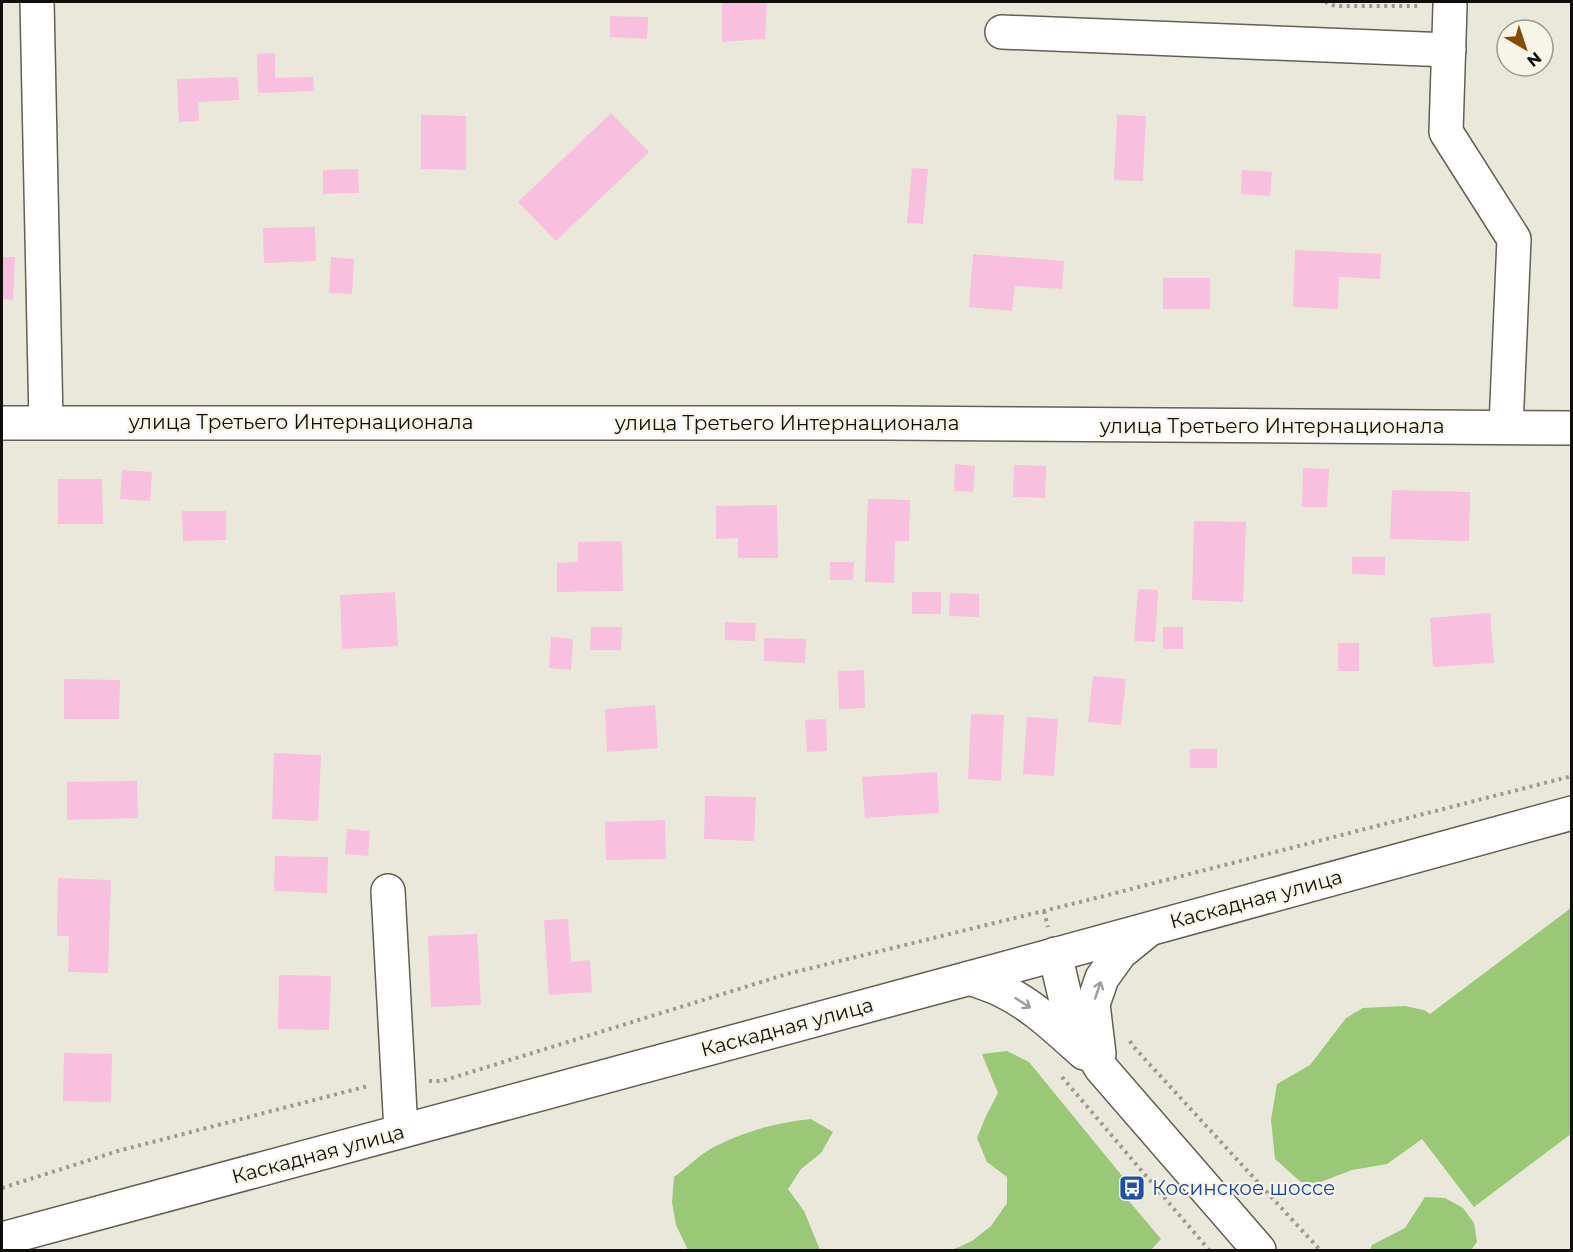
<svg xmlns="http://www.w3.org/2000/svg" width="1573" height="1252" viewBox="0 0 1573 1252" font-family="Montserrat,sans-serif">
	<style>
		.green { fill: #9ac876 }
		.building { fill: #f8c0de }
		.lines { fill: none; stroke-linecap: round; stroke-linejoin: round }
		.minor-casing { stroke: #626054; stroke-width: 36 }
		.path { stroke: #9c9b90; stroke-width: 4; stroke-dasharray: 3 4.5; stroke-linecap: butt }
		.minor { stroke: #fff; stroke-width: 33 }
		.oneway { stroke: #9f9f9d }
		.labels { text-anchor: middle; stroke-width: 4.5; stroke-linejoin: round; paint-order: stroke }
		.street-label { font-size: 20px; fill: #0f0e0a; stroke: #f7f5e7 }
		.transit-label { font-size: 20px; fill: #164399; stroke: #f7f5e7; text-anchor: start }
	</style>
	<rect width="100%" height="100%" fill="#eae8da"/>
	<g class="green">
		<polygon points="1571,908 1571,1134 1474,1207 1422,1139 1387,1164 1352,1170 1318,1183 1301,1182 1275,1159 1271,1120 1277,1084 1310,1065 1346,1018 1363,1008 1405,1006 1424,1010 1430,1014"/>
		<polygon points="1007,1051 1029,1062 1123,1177 1129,1201 1161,1239 1151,1250 952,1250 972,1241 991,1226 1007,1203 1007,1177 987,1162 977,1138 986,1116 998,1093 982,1054"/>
		<path d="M811,1119L833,1132L821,1153L801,1169L788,1189L804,1211L820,1250H688L676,1225L672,1202L674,1177C688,1167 701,1153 716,1146C746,1131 778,1122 811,1119Z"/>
		<polygon points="1425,1197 1445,1198 1463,1208 1474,1223 1477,1242 1471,1250 1370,1250 1372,1245 1405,1228"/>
	</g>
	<g class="building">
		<polygon points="722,2 767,2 765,39 722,42"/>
		<polygon points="610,16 648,17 647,39 610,37"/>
		<polygon points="275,53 275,78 313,77 314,91 258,93 257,54"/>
		<polygon points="238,77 239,100 198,102 199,121 179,122 177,79"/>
		<polygon points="611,113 649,152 556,241 518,202"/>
		<polygon points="421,115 466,116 466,170 421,169"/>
		<polygon points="1117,115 1146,116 1143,181 1114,180"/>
		<polygon points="912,168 928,169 923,224 907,223"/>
		<polygon points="358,169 359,193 323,194 323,170"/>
		<polygon points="1242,170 1272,172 1270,196 1241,194"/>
		<polygon points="315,227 316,261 264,263 263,228"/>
		<polygon points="1295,250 1381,254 1380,279 1339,277 1338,309 1293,307"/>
		<polygon points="973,254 1064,261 1062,289 1015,286 1012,311 969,307"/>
		<polygon points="2,257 15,257 13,300 2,299"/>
		<polygon points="331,257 354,259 352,294 329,293"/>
		<rect x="1163" y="278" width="47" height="31"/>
		<polygon points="955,464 975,466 973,492 954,491"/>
		<polygon points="1014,465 1046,466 1045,498 1013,497"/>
		<polygon points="1303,468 1329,469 1327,507 1302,507"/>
		<polygon points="122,470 152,472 150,501 120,499"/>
		<polygon points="58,479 102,479 103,524 58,524"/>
		<polygon points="1392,490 1470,492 1469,541 1390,539"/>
		<polygon points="868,499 910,500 909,541 895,541 894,583 865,582"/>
		<polygon points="777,505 778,558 738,558 738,538 716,539 716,506"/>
		<polygon points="182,511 226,511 226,540 183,541"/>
		<polygon points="1194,521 1246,522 1243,602 1192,600"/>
		<polygon points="622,541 623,591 557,592 557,563 578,562 578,542"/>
		<polygon points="1352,557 1385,557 1385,575 1352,574"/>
		<polygon points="830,562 854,562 853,580 830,580"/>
		<polygon points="1138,589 1158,590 1155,642 1134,641"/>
		<polygon points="395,592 398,646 342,649 340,595"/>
		<rect x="912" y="592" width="29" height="22"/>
		<polygon points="950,593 979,594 979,617 949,616"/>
		<polygon points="1490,613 1494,663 1433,667 1430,618"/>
		<polygon points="725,622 756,623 755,641 725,640"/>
		<polygon points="591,627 622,627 621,650 590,650"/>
		<rect x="1163" y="627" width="20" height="22"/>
		<polygon points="551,637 573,639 571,670 549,668"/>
		<polygon points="764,638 806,639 805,663 764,661"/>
		<rect x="1338" y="643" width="21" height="28"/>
		<polygon points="864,670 865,708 839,709 838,671"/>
		<polygon points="1093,676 1126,679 1121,725 1088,722"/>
		<polygon points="64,679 120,680 119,719 64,719"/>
		<polygon points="655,705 658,748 607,752 605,709"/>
		<polygon points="971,714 1004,715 1001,781 968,779"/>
		<polygon points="1027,717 1058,719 1054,776 1023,774"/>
		<polygon points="826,719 827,751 807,752 805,720"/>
		<rect x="1190" y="749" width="27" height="19"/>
		<polygon points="274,753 321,755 318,821 272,819"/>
		<polygon points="937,772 939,813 865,818 862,777"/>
		<polygon points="137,781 138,818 67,820 67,782"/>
		<polygon points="705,796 756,797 754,841 704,839"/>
		<polygon points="665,820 666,859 606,860 605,822"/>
		<polygon points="347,829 370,831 368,856 345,854"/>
		<polygon points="275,856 328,857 327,893 274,891"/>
		<polygon points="58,878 111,880 108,973 68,972 69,936 57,936"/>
		<polygon points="568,919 571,962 590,960 592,992 549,995 544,920"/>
		<polygon points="477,934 481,1005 431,1007 428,936"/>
		<polygon points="279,975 331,976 329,1030 278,1029"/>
		<polygon points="64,1053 112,1054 111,1102 63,1101"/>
	</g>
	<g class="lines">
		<defs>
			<g id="minor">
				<polyline points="37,2 46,422"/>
				<polyline points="1450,6 1446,132 1514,239 1506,427"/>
				<polyline points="1002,32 1449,50"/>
				<polyline points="2,423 888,423 1572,428"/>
				<polyline points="388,891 401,1131"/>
				<polyline points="1055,954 1067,1005 1075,1025 1101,1068 1259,1250"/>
				<path d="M970,978C980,982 991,985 1001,990C1033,1005 1058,1030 1084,1053"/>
				<polyline points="1099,1054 1093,1004 1102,978 1120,953 1147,931"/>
				<polyline points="2,1239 970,978 1572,813"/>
			</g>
		</defs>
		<use href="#minor" class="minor-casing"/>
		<g class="path">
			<polyline points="1325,2 1335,6 1419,6"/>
			<polyline points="1044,911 1048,927"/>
			<polyline points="1130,1041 1132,1045 1320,1250"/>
			<polyline points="1062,1077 1209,1250"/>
			<polyline points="429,1081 442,1081 787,974 1088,900 1572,776"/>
			<polyline points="2,1188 118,1151 368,1086"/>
		</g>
		<use href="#minor" class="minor"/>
	</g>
	<defs><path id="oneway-shaft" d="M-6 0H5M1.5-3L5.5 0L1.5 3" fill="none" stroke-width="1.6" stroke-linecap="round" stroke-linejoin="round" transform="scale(1.5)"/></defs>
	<g class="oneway">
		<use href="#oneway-shaft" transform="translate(1098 990) rotate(-71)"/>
		<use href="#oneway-shaft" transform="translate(1023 1003) rotate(33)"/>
	</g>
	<defs>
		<symbol id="bus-square" viewBox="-11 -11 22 22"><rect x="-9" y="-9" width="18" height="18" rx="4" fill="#1a4fb4" stroke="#f7f5e7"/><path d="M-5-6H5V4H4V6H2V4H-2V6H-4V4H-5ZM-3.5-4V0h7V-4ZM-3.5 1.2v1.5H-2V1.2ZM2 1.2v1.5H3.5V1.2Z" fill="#fff"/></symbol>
	</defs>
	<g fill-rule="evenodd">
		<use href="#bus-square" x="1117" y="1173" width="30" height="30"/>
	</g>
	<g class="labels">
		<g class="street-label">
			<text x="301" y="429">улица Третьего Интернационала</text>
			<text x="787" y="430">улица Третьего Интернационала</text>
			<text x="1272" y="433">улица Третьего Интернационала</text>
			<text transform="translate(1256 899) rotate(-15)" y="7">Каскадная улица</text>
			<text transform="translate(787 1027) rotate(-15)" y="7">Каскадная улица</text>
			<text transform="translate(318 1154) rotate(-15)" y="7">Каскадная улица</text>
		</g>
		<g class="transit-label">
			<text x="1152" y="1195">Косинское шоссе</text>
		</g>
	</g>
	<rect width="1573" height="1252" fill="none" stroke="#0f0e0a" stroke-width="6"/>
	<g transform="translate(1525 48) rotate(141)"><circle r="28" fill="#f7f5e7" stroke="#9a998f" stroke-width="1.5"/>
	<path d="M0-4.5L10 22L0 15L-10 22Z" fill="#854c00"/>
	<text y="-9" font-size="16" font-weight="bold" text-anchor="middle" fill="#0f0e0a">N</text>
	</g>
</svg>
